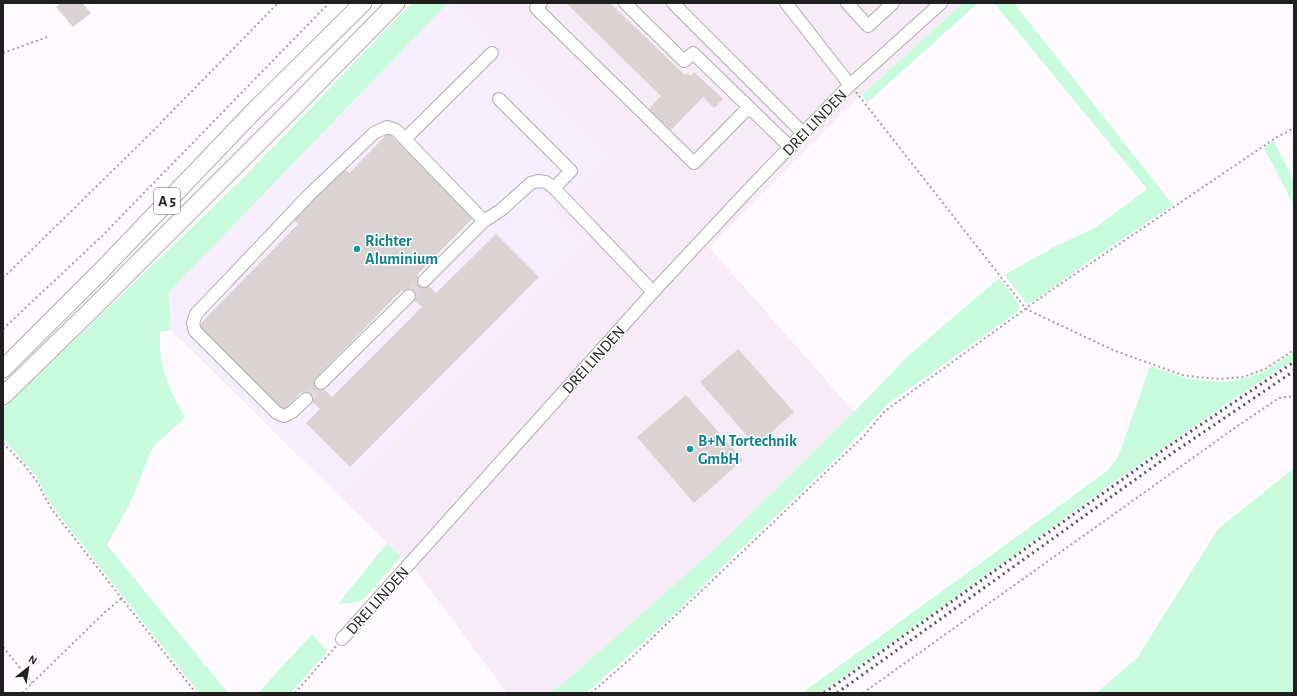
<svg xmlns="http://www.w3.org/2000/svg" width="1297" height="696" viewBox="0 0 1297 696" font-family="'Alegreya Sans',sans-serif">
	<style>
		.built { fill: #f6ebf6 }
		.industrial { fill: #f6eeff }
		.green { fill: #c9fcdd }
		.building { fill: #dad3d2; fill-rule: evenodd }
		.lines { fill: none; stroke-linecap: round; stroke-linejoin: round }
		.minor-tunnel { stroke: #ded9de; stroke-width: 12; stroke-dasharray: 12 6; stroke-linecap: butt }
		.minor-casing { stroke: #b0acb0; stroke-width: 14 }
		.highway-casing { stroke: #b0acb0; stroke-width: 19 }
		.path { stroke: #a29fa2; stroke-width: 2; stroke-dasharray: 2 3; stroke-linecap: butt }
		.minor { stroke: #fff; stroke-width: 12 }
		.highway { stroke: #fff; stroke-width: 17 }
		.rail { stroke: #575557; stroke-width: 3; stroke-dasharray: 2 4; stroke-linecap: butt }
		.culture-dot { fill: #0f9aa8; stroke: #fff; stroke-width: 1.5 }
		.labels { text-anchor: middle; stroke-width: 3; stroke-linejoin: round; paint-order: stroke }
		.shield { fill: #fff; stroke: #646364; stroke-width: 1 }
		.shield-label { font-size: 15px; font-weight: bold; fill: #212021 }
		.street-label { font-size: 16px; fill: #212021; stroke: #fff }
		.culture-label { font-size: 16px; font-weight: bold; fill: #0d838f; stroke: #fff; text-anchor: start }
	</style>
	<rect width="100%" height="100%" fill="#fffaff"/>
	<polygon class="built" points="448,3 963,3 856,100 709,247 854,412 719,545 565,682 548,693 507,693 417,572 171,330"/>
	<polygon class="industrial" points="448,3 456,3 609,157 551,213 584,247 339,496 171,330 169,292"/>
	<g class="green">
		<path d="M412,3H448L169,292L171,330L160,332C158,366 169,387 184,416L183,420L158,442L150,452L140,480L129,505L107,545L228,693H199L58,514L48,500L36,476L5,441H3V409L243,178Z"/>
		<polygon points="963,3 978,3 867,103 862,95"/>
		<polygon points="994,3 1014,3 1173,205 1087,263 1028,305 1004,275 1054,247 1096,227 1147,189"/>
		<polygon points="1274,141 1294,181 1294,206 1264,148"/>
		<polygon points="999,278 1018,303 1020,308 1016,313 888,404 836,459 737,553 667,621 590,690 586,693 548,693 565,682 719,545 854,412 908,356"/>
		<polygon points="1294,352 1294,360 1247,390 1118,479 1035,540 821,693 802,693 1107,471 1118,457 1150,366 1185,378 1220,382 1238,380 1246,378 1265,371"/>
		<polygon points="1294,468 1294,693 1096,693 1137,658 1218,529"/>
		<polygon points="387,543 401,557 364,599 354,603 338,604"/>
		<polygon points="312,634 327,650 326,653 291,693 258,693"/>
	</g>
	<g class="building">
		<polygon points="61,3 82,3 91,13 73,27 56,7"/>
		<polygon points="566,3 610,3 685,75 687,73 691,76 694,72 723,99 714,108 703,97 671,130 649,109 661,96"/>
		<path d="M388,133L474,217L417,275L436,293L496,234L539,277L350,467L306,423L320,409L301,392L284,410L198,326L298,224L294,220L344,169L349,173ZM402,290L422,307L332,397L314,380Z"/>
		<polygon points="738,349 794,412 756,446 700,382"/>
		<polygon points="686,395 743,460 694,503 637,437"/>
	</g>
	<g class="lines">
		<g class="minor-tunnel">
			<polyline points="409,296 424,281"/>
			<polyline points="306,399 321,383"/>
		</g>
		<defs>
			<g id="minor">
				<polyline points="541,3 536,8 694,163 748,108"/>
				<polyline points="625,3 684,61 693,53 790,147"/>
				<polyline points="673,3 803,133"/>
				<polyline points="786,3 850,85"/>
				<polyline points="847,3 868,26 893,3"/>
				<polyline points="499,99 571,171 554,188"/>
				<polyline points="405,139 492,53"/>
				<polyline points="424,281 484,221 501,210 531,183 538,181 546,182 554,188 653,292"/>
				<polyline points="321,383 409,296"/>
				<polyline points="306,399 292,412 284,416 277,413 195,331 193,323 196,314 309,195 374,133 387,127 396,130 484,221"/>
				<polyline points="342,639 653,292 752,186 850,85 941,3"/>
			</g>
			<g id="highway">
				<polyline points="3,369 102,270 251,114 363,3"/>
				<polyline points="3,396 88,313 301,100 396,3"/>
			</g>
		</defs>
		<use href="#minor" class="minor-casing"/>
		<use href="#highway" class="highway-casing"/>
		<g class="path">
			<polyline points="3,53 50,36"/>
			<polyline points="856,92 1026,309 1113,350 1182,375 1197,377 1220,379 1243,377 1265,369 1294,350"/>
			<polyline points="3,278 147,137 278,3"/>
			<polyline points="3,329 102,236 329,3"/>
			<polyline points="3,443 25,466 38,483 44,496 53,511 196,693"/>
			<polyline points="3,647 32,683"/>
			<polyline points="22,693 105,612 122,598"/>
			<polyline points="295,693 336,646"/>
			<polyline points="591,693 629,660 845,454 864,436 885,411 1050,291 1277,137 1294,128"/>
			<polyline points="863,693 1239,425 1279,398 1294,396"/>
		</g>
		<use href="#minor" class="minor"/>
		<use href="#highway" class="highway"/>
		<g class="rail">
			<polyline points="824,693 1169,446 1294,362"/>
			<polyline points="837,693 1171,454 1294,371"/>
		</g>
	</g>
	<g class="culture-dot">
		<circle cx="357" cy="249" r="4"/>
		<circle cx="690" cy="449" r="4"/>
	</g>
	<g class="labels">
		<rect class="shield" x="154" y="188" width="26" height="26" rx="3"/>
		<g class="shield-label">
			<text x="167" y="206">A 5</text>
		</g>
		<g class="street-label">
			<text transform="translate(814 122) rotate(-46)" y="6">DREI LINDEN</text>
			<text transform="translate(593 359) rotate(-48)" y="6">DREI LINDEN</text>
			<text transform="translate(377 600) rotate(-48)" y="6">DREI LINDEN</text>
		</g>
		<g class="culture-label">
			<text x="365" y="246">Richter<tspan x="365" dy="18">Aluminium</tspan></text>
			<text x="698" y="446">B+N Tortechnik<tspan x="698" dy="18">GmbH</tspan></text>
		</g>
	</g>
	<rect width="1297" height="696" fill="none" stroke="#212021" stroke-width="8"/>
	<g transform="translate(28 668) rotate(30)" stroke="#ffffff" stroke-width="3" paint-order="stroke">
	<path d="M0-3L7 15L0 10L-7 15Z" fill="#212021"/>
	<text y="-6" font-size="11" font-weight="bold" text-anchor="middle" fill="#212021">N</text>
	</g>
</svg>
